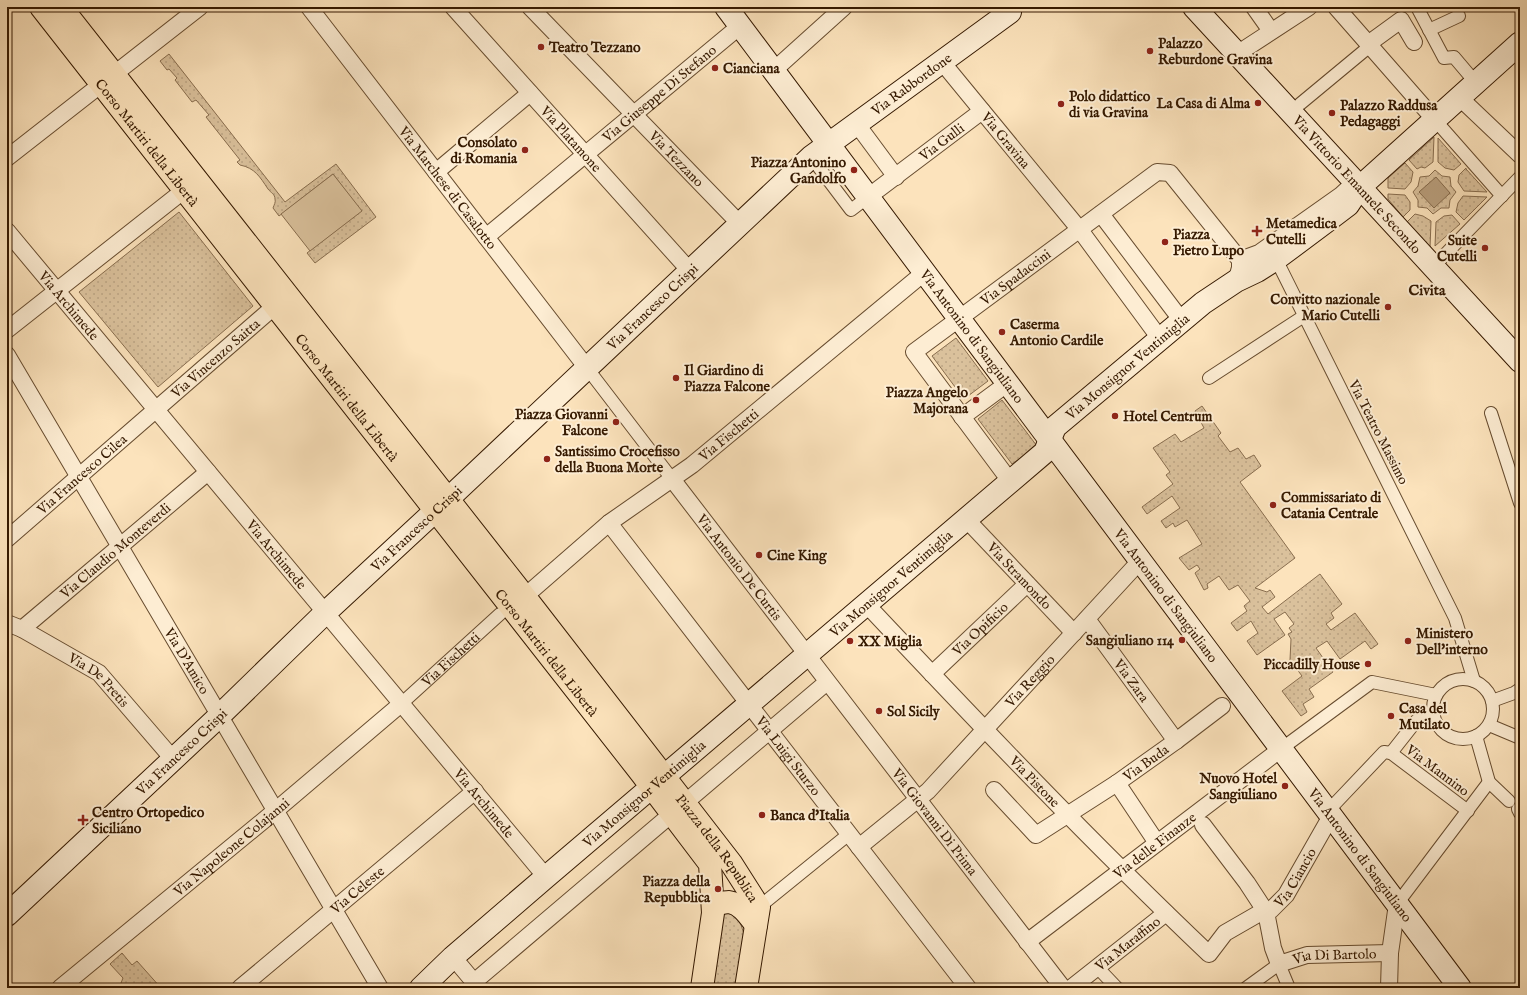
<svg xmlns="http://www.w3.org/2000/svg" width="1527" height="995" viewBox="0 0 1527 995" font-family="'IM FELL English',serif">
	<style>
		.grass { fill: url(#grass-dots); stroke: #886d4e }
		.park { fill: #dac19c; stroke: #886d4e }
		.water { fill: #b89e7c; stroke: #84694a }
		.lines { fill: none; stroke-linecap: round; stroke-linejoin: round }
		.pedestrian-casing { stroke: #674c2f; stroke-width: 14 }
		.minor-casing { stroke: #674c2f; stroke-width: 18 }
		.secondary-casing { stroke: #351900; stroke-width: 24 }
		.primary-casing { stroke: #351900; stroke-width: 24 }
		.pedestrian { stroke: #fdedd3; stroke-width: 12 }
		.minor { stroke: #fdedd3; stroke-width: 16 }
		.secondary { stroke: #fdedd3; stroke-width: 22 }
		.primary { stroke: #fce3bc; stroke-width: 22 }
		.poi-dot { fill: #8f2418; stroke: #fdedd3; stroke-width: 1.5 }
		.labels { text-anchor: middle; stroke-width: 4; stroke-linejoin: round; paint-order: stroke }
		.poi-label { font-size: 14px; font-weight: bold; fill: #351900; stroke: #fdedd3; text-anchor: start }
		.street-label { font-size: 14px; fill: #351900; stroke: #fdedd3 }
		.neighbourhood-label { font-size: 15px; font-weight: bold; fill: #351900; stroke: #fdedd3 }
	</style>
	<defs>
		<pattern id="grass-dots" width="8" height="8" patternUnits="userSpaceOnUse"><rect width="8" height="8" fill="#dac19c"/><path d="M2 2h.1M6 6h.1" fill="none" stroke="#bca585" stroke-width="1.8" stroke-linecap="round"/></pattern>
	</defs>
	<rect width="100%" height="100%" fill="#fce3bc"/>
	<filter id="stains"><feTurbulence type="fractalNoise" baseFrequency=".005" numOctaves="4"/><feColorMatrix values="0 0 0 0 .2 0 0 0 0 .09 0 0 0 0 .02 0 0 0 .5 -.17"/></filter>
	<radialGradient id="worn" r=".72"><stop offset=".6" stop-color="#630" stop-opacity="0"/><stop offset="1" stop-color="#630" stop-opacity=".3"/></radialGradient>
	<g class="grass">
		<path d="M169,54L285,202L336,164L376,217L315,263L307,253L361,211L333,174L279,216L273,208C274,205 276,202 275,199C275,194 271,193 268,189C260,177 255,168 240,165L237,162L240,160L206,117L209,115L196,100L192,102L175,80L177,78L169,69L167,70L160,61Z"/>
		<polygon points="1434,137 1433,162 1425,168 1421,167 1417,169 1409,160"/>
		<polygon points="1438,138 1461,164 1454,170 1445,168 1438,162"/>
		<polygon points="1405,163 1413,172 1411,182 1405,189 1388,188 1388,178"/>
		<polygon points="1466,168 1466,169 1487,192 1464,191 1458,182 1459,175"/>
		<polygon points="1435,170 1442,176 1450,177 1451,186 1456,192 1450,200 1449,208 1441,208 1433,214 1427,208 1418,207 1418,200 1413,192 1418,186 1420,177 1429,176"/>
		<polygon points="1388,194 1405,195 1410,202 1410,210 1403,217 1388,199"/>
		<polygon points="1463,196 1487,197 1464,220 1456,212 1458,203"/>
		<polygon points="179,212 253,306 158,387 79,292"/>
		<polygon points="1415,214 1423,216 1431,221 1430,248 1407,222"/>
		<polygon points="1452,215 1460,224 1435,246 1436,222 1444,216"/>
		<polygon points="956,338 988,381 964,399 932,356"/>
		<polygon points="1002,400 1037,446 1012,464 978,419"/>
		<polygon points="1202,406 1221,433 1218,436 1230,452 1238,448 1246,459 1254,455 1261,466 1240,482 1295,558 1255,588 1267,592 1270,590 1275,597 1262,607 1268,614 1320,574 1342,604 1331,613 1334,618 1326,624 1331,630 1355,613 1378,644 1371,649 1365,641 1340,659 1327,641 1316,648 1333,672 1309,689 1314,697 1303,704 1307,712 1301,716 1282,691 1302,676 1290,660 1291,639 1288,634 1292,632 1289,628 1294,624 1285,612 1274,619 1285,635 1257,655 1247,641 1258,633 1251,621 1237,631 1231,623 1247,611 1244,606 1250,601 1238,585 1229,590 1219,576 1207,584 1208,588 1204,590 1195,573 1200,569 1197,565 1189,570 1179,558 1202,544 1187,520 1175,527 1173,523 1166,528 1161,521 1180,508 1172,496 1147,514 1142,507 1173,484 1166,475 1170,472 1153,448 1175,434 1181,442 1204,428 1195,411"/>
		<polygon points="730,912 734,913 741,925 744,934 735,988 711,988 723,914"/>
		<polygon points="122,953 132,965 137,961 161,988 119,988 123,978 110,964"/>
	</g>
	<polygon class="park" points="333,174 362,211 310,251 281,214"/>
	<polygon class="water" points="1436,177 1450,193 1434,208 1419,192"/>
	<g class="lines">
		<defs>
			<g id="pedestrian">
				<polyline points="1417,7 1444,58 1454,57 1476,83"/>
				<polyline points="1429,30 1459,16"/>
				<polyline points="1300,104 1370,46"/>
				<polyline points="1435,120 1502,196"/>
				<polyline points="811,157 851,210 868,197"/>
				<polyline points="1276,259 1455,618 1474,681"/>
				<polyline points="1433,267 1520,177"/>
				<polyline points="587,368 672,479"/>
				<polyline points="1209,378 1304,316"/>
				<polyline points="1491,413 1520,503"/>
				<circle cx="1463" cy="709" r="30"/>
				<polyline points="1492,701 1514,693 1520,689"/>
				<path id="s1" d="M401,704L500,614"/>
				<polyline points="1489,725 1520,738"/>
				<polyline points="1476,736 1489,782 1509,801"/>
				<polyline points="1281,749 1372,682 1436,695"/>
				<polyline points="1391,753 1468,811"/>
				<polyline points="1518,809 1520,813"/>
				<polyline points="1328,811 1384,752 1391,753 1417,720 1434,716"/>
				<polyline points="1397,904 1489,782"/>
				<polyline points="759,907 849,834"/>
				<polyline points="1097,967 1117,988"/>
				<polyline points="1246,988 1279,964 1289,988"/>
			</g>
			<g id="minor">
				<path id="s2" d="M309,7L587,368"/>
				<path id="s3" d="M453,7L690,271"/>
				<path id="s4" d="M530,7L740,224"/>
				<polyline points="1254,7 1271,31"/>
				<polyline points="1336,7 1435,120"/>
				<polyline points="1368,44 1401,20 1414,42"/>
				<polyline points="1237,54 1309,7"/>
				<path id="s5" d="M942,62L1080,230L1161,340"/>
				<polyline points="773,71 844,7"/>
				<polyline points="1460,98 1520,155"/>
				<polyline points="856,123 896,177"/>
				<polyline points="7,158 200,7"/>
				<polyline points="436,172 530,93"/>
				<path id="s6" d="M868,197L982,111"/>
				<polyline points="1101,214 1182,321"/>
				<path id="s7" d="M7,231L546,877"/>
				<path id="s8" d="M486,237L740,26"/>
				<polyline points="1240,260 1259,253 1341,195 1355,182"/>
				<polyline points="7,330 192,184"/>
				<path id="s9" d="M7,355L380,988"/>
				<polyline points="962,417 1008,383"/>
				<path id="s10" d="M672,479L1063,988"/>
				<path id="s11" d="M1010,481L914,352L1157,172L1170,173L1240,260V268L1236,281"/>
				<path id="s12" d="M966,519L1074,633"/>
				<path id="s13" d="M609,523L968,988"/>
				<path id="s14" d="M7,539L275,306"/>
				<path id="s15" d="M516,604L609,523L692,465L925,272"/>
				<path id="s16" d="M866,604C978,723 1090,841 1209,954L1225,933L1258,914L1271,910L1286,895L1331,816"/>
				<path id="s17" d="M1087,619L1176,741"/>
				<path id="s18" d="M7,623L22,629L99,673L173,759"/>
				<path id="s19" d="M22,629L208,472"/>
				<path id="s20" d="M932,674L1027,584"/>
				<polyline points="1117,783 1157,843"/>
				<path id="s21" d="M994,790L1036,835L1117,783L1176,741L1222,706"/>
				<path id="s22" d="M1203,825L1247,883L1266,912L1273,948L1279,964L1307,955L1390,953"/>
				<path id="s23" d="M859,847L928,791L1140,561"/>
				<path id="s24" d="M1027,942L1281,749"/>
				<polyline points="453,957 474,982 827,682"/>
				<path id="s25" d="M60,988L275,811L401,704"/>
				<path id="s26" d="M240,988L475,791"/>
				<path id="s27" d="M1071,988L1166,913"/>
				<polyline points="1389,988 1390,953 1397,904"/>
			</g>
			<g id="secondary">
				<path id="s28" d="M726,7L1460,988"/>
				<path id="s29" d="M1194,7L1520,361"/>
				<path id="s30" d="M7,915L213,722L325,613L448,499L811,157L1010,12L1006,7"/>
				<path id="s31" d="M421,988L453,957L546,877L1045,452L1055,427L1203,303L1236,281L1257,271L1276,259L1331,218L1348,205L1360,187L1520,43"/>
			</g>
			<g id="primary">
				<path id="s32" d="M41,7L641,773L710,864L713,913L702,988"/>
				<path id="s33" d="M61,7L525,597L731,863L759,907L746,988"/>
				<path d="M713,905C718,904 724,902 729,902C742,904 749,916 756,925"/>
			</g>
		</defs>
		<use href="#pedestrian" class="pedestrian-casing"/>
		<use href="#minor" class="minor-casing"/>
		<use href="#secondary" class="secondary-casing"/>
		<use href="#primary" class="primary-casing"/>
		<use href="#pedestrian" class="pedestrian"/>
		<use href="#minor" class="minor"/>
		<use href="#secondary" class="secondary"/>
		<use href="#primary" class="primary"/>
	</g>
	<g class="poi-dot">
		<circle cx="541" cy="47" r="4"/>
		<circle cx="1150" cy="51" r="4"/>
		<circle cx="715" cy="68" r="4"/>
		<circle cx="1258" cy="103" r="4"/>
		<circle cx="1061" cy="104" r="4"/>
		<circle cx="1332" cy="113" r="4"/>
		<circle cx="525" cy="150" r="4"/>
		<circle cx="854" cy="170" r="4"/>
		<path d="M1255 225h4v4h4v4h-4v4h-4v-4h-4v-4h4z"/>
		<circle cx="1165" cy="242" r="4"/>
		<circle cx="1485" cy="248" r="4"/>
		<circle cx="1388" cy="307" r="4"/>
		<circle cx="1002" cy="332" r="4"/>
		<circle cx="676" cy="378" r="4"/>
		<circle cx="976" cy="400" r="4"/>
		<circle cx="1115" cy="416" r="4"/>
		<circle cx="616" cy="422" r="4"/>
		<circle cx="547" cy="459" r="4"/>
		<circle cx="1273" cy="505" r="4"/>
		<circle cx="759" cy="555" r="4"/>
		<circle cx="1182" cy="640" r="4"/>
		<circle cx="850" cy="641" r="4"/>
		<circle cx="1408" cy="641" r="4"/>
		<circle cx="1368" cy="664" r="4"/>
		<circle cx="879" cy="711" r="4"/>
		<circle cx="1391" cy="716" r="4"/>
		<circle cx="1285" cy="786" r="4"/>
		<circle cx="762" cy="815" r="4"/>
		<path d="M81 814h4v4h4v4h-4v4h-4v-4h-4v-4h4z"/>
		<circle cx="718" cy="889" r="4"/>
	</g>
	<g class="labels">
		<g class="poi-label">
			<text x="1158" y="48">Palazzo<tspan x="1158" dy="16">Reburdone Gravina</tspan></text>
			<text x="549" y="52">Teatro Tezzano</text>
			<text x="723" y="73">Cianciana</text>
			<text x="1069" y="101">Polo didattico<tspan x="1069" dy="16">di via Gravina</tspan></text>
			<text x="1250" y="108" text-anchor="end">La Casa di Alma</text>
			<text x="1340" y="110">Palazzo Raddusa<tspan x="1340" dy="16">Pedagaggi</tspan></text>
			<text x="517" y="147" text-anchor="end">Consolato<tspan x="517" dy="16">di Romania</tspan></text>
			<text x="846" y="167" text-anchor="end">Piazza Antonino<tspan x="846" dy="16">Gandolfo</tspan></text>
			<text x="1266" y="228">Metamedica<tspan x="1266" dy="16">Cutelli</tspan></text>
			<text x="1173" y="239">Piazza<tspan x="1173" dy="16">Pietro Lupo</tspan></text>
			<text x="1477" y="245" text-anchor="end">Suite<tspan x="1477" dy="16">Cutelli</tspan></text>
			<text x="1380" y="304" text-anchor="end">Convitto nazionale<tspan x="1380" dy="16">Mario Cutelli</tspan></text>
			<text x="1010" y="329">Caserma<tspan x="1010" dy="16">Antonio Cardile</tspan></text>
			<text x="684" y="375">Il Giardino di<tspan x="684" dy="16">Piazza Falcone</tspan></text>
			<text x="968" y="397" text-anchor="end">Piazza Angelo<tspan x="968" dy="16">Majorana</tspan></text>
			<text x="608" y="419" text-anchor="end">Piazza Giovanni<tspan x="608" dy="16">Falcone</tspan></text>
			<text x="1123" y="421">Hotel Centrum</text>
			<text x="555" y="456">Santissimo Crocefisso<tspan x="555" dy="16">della Buona Morte</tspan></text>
			<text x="1281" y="502">Commissariato di<tspan x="1281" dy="16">Catania Centrale</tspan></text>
			<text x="767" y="560">Cine King</text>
			<text x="1416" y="638">Ministero<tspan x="1416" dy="16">Dell'interno</tspan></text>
			<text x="1174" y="645" text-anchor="end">Sangiuliano 114</text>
			<text x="858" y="646">XX Miglia</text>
			<text x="1360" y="669" text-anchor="end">Piccadilly House</text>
			<text x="1399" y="713">Casa del<tspan x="1399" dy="16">Mutilato</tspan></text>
			<text x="887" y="716">Sol Sicily</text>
			<text x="1277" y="783" text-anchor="end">Nuovo Hotel<tspan x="1277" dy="16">Sangiuliano</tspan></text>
			<text x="92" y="817">Centro Ortopedico<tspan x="92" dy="16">Siciliano</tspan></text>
			<text x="770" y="820">Banca d'Italia</text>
			<text x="710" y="886" text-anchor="end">Piazza della<tspan x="710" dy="16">Repubblica</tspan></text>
		</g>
		<g class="street-label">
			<text dy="5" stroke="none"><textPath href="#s30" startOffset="1229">Via Rabbordone</textPath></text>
			<text dy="5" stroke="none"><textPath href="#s8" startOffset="225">Via Giuseppe Di Stefano</textPath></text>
			<text dy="5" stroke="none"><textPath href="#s3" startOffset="177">Via Platamone</textPath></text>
			<text dy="5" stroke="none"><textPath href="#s5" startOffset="101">Via Gravina</textPath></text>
			<text dy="5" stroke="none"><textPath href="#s32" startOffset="172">Corso Martiri della Libertà</textPath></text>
			<text dy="5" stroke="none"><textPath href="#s6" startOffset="92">Via Gulli</textPath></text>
			<text dy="5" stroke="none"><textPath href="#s4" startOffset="211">Via Tezzano</textPath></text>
			<text dy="5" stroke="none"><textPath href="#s29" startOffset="241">Via Vittorio Emanuele Secondo</textPath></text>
			<text dy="5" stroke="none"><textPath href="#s2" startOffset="228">Via Marchese di Casalotto</textPath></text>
			<text dy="5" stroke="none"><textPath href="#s11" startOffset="287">Via Spadaccini</textPath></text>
			<text dy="5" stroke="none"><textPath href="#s7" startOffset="97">Via Archimede</textPath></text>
			<text dy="5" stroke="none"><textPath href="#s30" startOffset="887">Via Francesco Crispi</textPath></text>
			<text dy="5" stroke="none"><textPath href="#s28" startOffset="411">Via Antonino di Sangiuliano</textPath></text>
			<text dy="5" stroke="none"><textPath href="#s14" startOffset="276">Via Vincenzo Saitta</textPath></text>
			<text dy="5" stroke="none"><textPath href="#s31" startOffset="944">Via Monsignor Ventimiglia</textPath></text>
			<text dy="5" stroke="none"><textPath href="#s32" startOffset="496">Corso Martiri della Libertà</textPath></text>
			<text transform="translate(1379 432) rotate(63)" y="5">Via Teatro Massimo</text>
			<text dy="5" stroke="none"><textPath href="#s15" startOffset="272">Via Fischetti</textPath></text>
			<text dy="5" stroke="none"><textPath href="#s14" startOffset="99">Via Francesco Cilea</textPath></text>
			<text dy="5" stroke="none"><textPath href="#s30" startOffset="563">Via Francesco Crispi</textPath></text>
			<text dy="5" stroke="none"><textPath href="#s19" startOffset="122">Via Claudio Monteverdi</textPath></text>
			<text dy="5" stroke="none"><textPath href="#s7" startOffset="421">Via Archimede</textPath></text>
			<text dy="5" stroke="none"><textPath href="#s10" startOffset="111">Via Antonio De Curtis</textPath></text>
			<text dy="5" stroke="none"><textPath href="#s12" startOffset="78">Via Stramondo</textPath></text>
			<text dy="5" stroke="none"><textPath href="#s31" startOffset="620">Via Monsignor Ventimiglia</textPath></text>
			<text dy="5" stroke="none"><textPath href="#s28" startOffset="735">Via Antonino di Sangiuliano</textPath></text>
			<text dy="5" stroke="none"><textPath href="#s20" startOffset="66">Via Opificio</textPath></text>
			<text dy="5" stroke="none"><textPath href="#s32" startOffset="820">Corso Martiri della Libertà</textPath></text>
			<text dy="5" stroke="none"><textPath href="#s1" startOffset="67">Via Fischetti</textPath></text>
			<text dy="5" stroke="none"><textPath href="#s9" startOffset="355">Via D'Amico</textPath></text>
			<text dy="5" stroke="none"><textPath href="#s17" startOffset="76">Via Zara</textPath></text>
			<text dy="5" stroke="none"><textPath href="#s23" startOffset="239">Via Reggio</textPath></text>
			<text dy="5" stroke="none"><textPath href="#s18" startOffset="109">Via De Pretis</textPath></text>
			<text dy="5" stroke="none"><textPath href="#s30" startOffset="239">Via Francesco Crispi</textPath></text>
			<text dy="5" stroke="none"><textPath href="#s13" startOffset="294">Via Luigi Sturzo</textPath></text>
			<text dy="5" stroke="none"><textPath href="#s21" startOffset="193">Via Buda</textPath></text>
			<text transform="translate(1438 770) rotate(37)" y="5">Via Mannino</text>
			<text dy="5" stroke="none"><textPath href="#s16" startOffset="245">Via Pistone</textPath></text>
			<text dy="5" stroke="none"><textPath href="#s31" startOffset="296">Via Monsignor Ventimiglia</textPath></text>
			<text dy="5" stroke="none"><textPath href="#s7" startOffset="745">Via Archimede</textPath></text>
			<text dy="5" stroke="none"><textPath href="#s10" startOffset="432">Via Giovanni Di Prima</textPath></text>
			<text dy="5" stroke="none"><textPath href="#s24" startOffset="160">Via delle Finanze</textPath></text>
			<text dy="5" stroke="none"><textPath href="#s25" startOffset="222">Via Napoleone Colajanni</textPath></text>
			<text dy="5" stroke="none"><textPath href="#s33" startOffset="1067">Piazza della Republica</textPath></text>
			<text dy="5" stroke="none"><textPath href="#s28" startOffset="1059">Via Antonino di Sangiuliano</textPath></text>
			<text dy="5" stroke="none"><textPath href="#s16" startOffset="609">Via Ciancio</textPath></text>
			<text dy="5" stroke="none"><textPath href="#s26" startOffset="153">Via Celeste</textPath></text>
			<text dy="5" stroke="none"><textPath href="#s27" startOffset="72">Via Maraffino</textPath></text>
			<text dy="5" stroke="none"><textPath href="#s22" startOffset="218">Via Di Bartolo</textPath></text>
		</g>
		<g class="neighbourhood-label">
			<text x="1427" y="295">Civita</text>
		</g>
	</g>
	<rect width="1527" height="995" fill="none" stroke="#fce3bc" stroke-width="24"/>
	<rect x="8" y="8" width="1511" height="979" fill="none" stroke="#351900" stroke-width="2"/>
	<rect x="12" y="12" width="1503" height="971" fill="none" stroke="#351900"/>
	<rect width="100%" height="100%" filter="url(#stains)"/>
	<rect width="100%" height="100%" fill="url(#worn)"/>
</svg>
